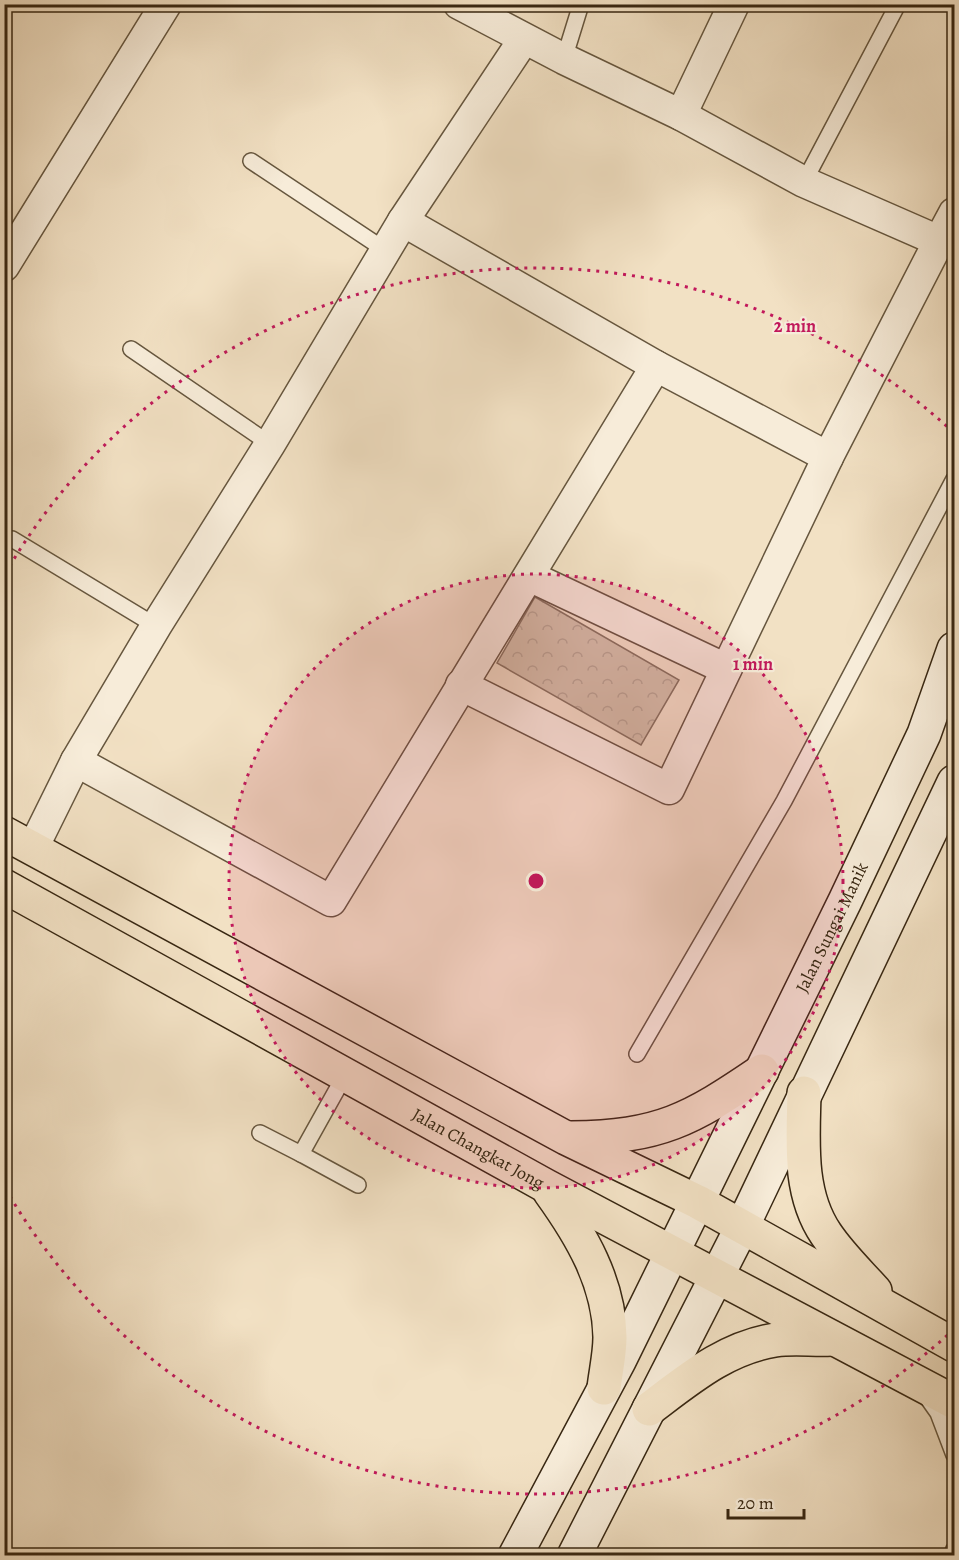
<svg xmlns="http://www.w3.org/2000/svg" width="959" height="1560" viewBox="0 0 959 1560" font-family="Alegreya,serif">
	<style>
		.park { fill: url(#park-crowns); stroke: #85745c; stroke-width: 1.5 }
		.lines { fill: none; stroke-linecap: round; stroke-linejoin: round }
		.service-casing { stroke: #66563e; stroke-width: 18 }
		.minor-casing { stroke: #66563e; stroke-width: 33 }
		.secondary-casing { stroke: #382712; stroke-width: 36 }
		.trunk-casing { stroke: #382712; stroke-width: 36 }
		.service { stroke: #f7ecd9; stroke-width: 15 }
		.minor { stroke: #f7ecd9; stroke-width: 30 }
		.secondary { stroke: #f7ecd9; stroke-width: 33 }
		.trunk { stroke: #f2e1c4; stroke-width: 33 }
		.ring { fill: none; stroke: #c2185b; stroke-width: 3; stroke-dasharray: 3 6 }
		.labels { text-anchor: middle; stroke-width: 4.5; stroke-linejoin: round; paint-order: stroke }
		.street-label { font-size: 18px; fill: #382712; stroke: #f7ecd9 }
		.centre { fill: #c2185b; stroke: #f7ecd9; stroke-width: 3 }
		.ring-label { font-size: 18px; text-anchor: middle; font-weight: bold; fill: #c2185b; stroke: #f7ecd9; stroke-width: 4.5; stroke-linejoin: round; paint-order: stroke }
	</style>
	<defs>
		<pattern id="park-crowns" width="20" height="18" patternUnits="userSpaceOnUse" patternTransform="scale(1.5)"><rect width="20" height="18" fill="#d2c1a6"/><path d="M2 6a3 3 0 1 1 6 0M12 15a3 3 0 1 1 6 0" fill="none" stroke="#b5a68e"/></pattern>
	</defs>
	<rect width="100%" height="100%" fill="#f2e1c4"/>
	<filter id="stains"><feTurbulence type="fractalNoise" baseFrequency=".00333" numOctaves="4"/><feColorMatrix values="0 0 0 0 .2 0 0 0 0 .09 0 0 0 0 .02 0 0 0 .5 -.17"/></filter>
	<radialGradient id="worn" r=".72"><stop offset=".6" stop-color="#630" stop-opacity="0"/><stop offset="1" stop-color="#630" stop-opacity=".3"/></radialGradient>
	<polygon class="park" points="535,597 679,680 641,745 497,663"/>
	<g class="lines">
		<defs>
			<g id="service">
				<polyline points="564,59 581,4"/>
				<polyline points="251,161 385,250"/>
				<polyline points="804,182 898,4"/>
				<polyline points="131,349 270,444"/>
				<polyline points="12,539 156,626"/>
				<polyline points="637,1054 784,801 954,479"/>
				<polyline points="260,1133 301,1154 345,1075"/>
				<polyline points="301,1154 358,1185"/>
				<polyline points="926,1396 938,1413 954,1455"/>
				<polyline points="951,1556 954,1549"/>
			</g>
			<g id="minor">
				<polyline points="459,4 564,59 681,115 804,182 939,241 828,457 669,789 461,685"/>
				<polyline points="681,115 734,4"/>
				<polyline points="403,221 656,366 828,457"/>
				<polyline points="939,241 954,213"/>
				<polyline points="4,266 166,4"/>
				<polyline points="529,576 726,669"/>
				<polyline points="76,761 331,901 656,366"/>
				<polyline points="33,848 76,761 156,626 270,444 403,221 524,39"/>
			</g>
			<g id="secondary">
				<path id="s1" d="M515,1556L619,1361L845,901L924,734L954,649"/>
				<polyline points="574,1556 742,1227 954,782"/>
			</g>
			<g id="trunk">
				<polyline points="4,833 566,1138 698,1202 954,1345"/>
				<path id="s2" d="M4,886L546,1186L954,1402"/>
				<path d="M804,1093C803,1140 798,1193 826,1234C840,1255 859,1273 875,1291"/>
				<path d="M571,1138C660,1137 690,1120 762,1071"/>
				<path d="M550,1192C581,1235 609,1282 610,1337C610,1354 606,1371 604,1388"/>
				<path d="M649,1409C689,1379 725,1348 775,1340C793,1337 813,1340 831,1339"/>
			</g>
		</defs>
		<use href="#service" class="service-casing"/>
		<use href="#minor" class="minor-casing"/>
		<use href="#secondary" class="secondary-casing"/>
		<use href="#trunk" class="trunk-casing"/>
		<use href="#service" class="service"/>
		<use href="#minor" class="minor"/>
		<use href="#secondary" class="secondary"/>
		<use href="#trunk" class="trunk"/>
	</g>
	<circle cx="536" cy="881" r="307" fill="#c2185b" fill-opacity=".12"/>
	<g class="ring">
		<circle cx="536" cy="881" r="307"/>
		<path d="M954 1329A613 613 0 0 1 5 1188M5 574A613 613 0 0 1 954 433"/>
	</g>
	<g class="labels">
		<g class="street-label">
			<text dy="6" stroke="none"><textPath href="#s1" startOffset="704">Jalan Sungai Manik</textPath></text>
			<text dy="6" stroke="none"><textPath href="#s2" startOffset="542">Jalan Changkat Jong</textPath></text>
		</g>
	</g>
	<circle cx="536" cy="881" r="9" class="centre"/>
	<g class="ring-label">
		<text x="795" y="332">2 min</text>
		<text x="753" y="670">1 min</text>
	</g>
	<rect width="959" height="1560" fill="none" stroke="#f2e1c4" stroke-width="24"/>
	<rect x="6" y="6" width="947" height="1548" fill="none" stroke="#382712" stroke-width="3"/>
	<rect x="12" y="12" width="935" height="1536" fill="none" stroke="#382712" stroke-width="1.5"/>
	<path d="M728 1509v9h76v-9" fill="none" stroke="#382712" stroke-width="3"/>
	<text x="737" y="1509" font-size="18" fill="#382712" stroke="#f7ecd9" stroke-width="4.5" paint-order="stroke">20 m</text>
	<rect width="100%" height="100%" filter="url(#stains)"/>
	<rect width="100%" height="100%" fill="url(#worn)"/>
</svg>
